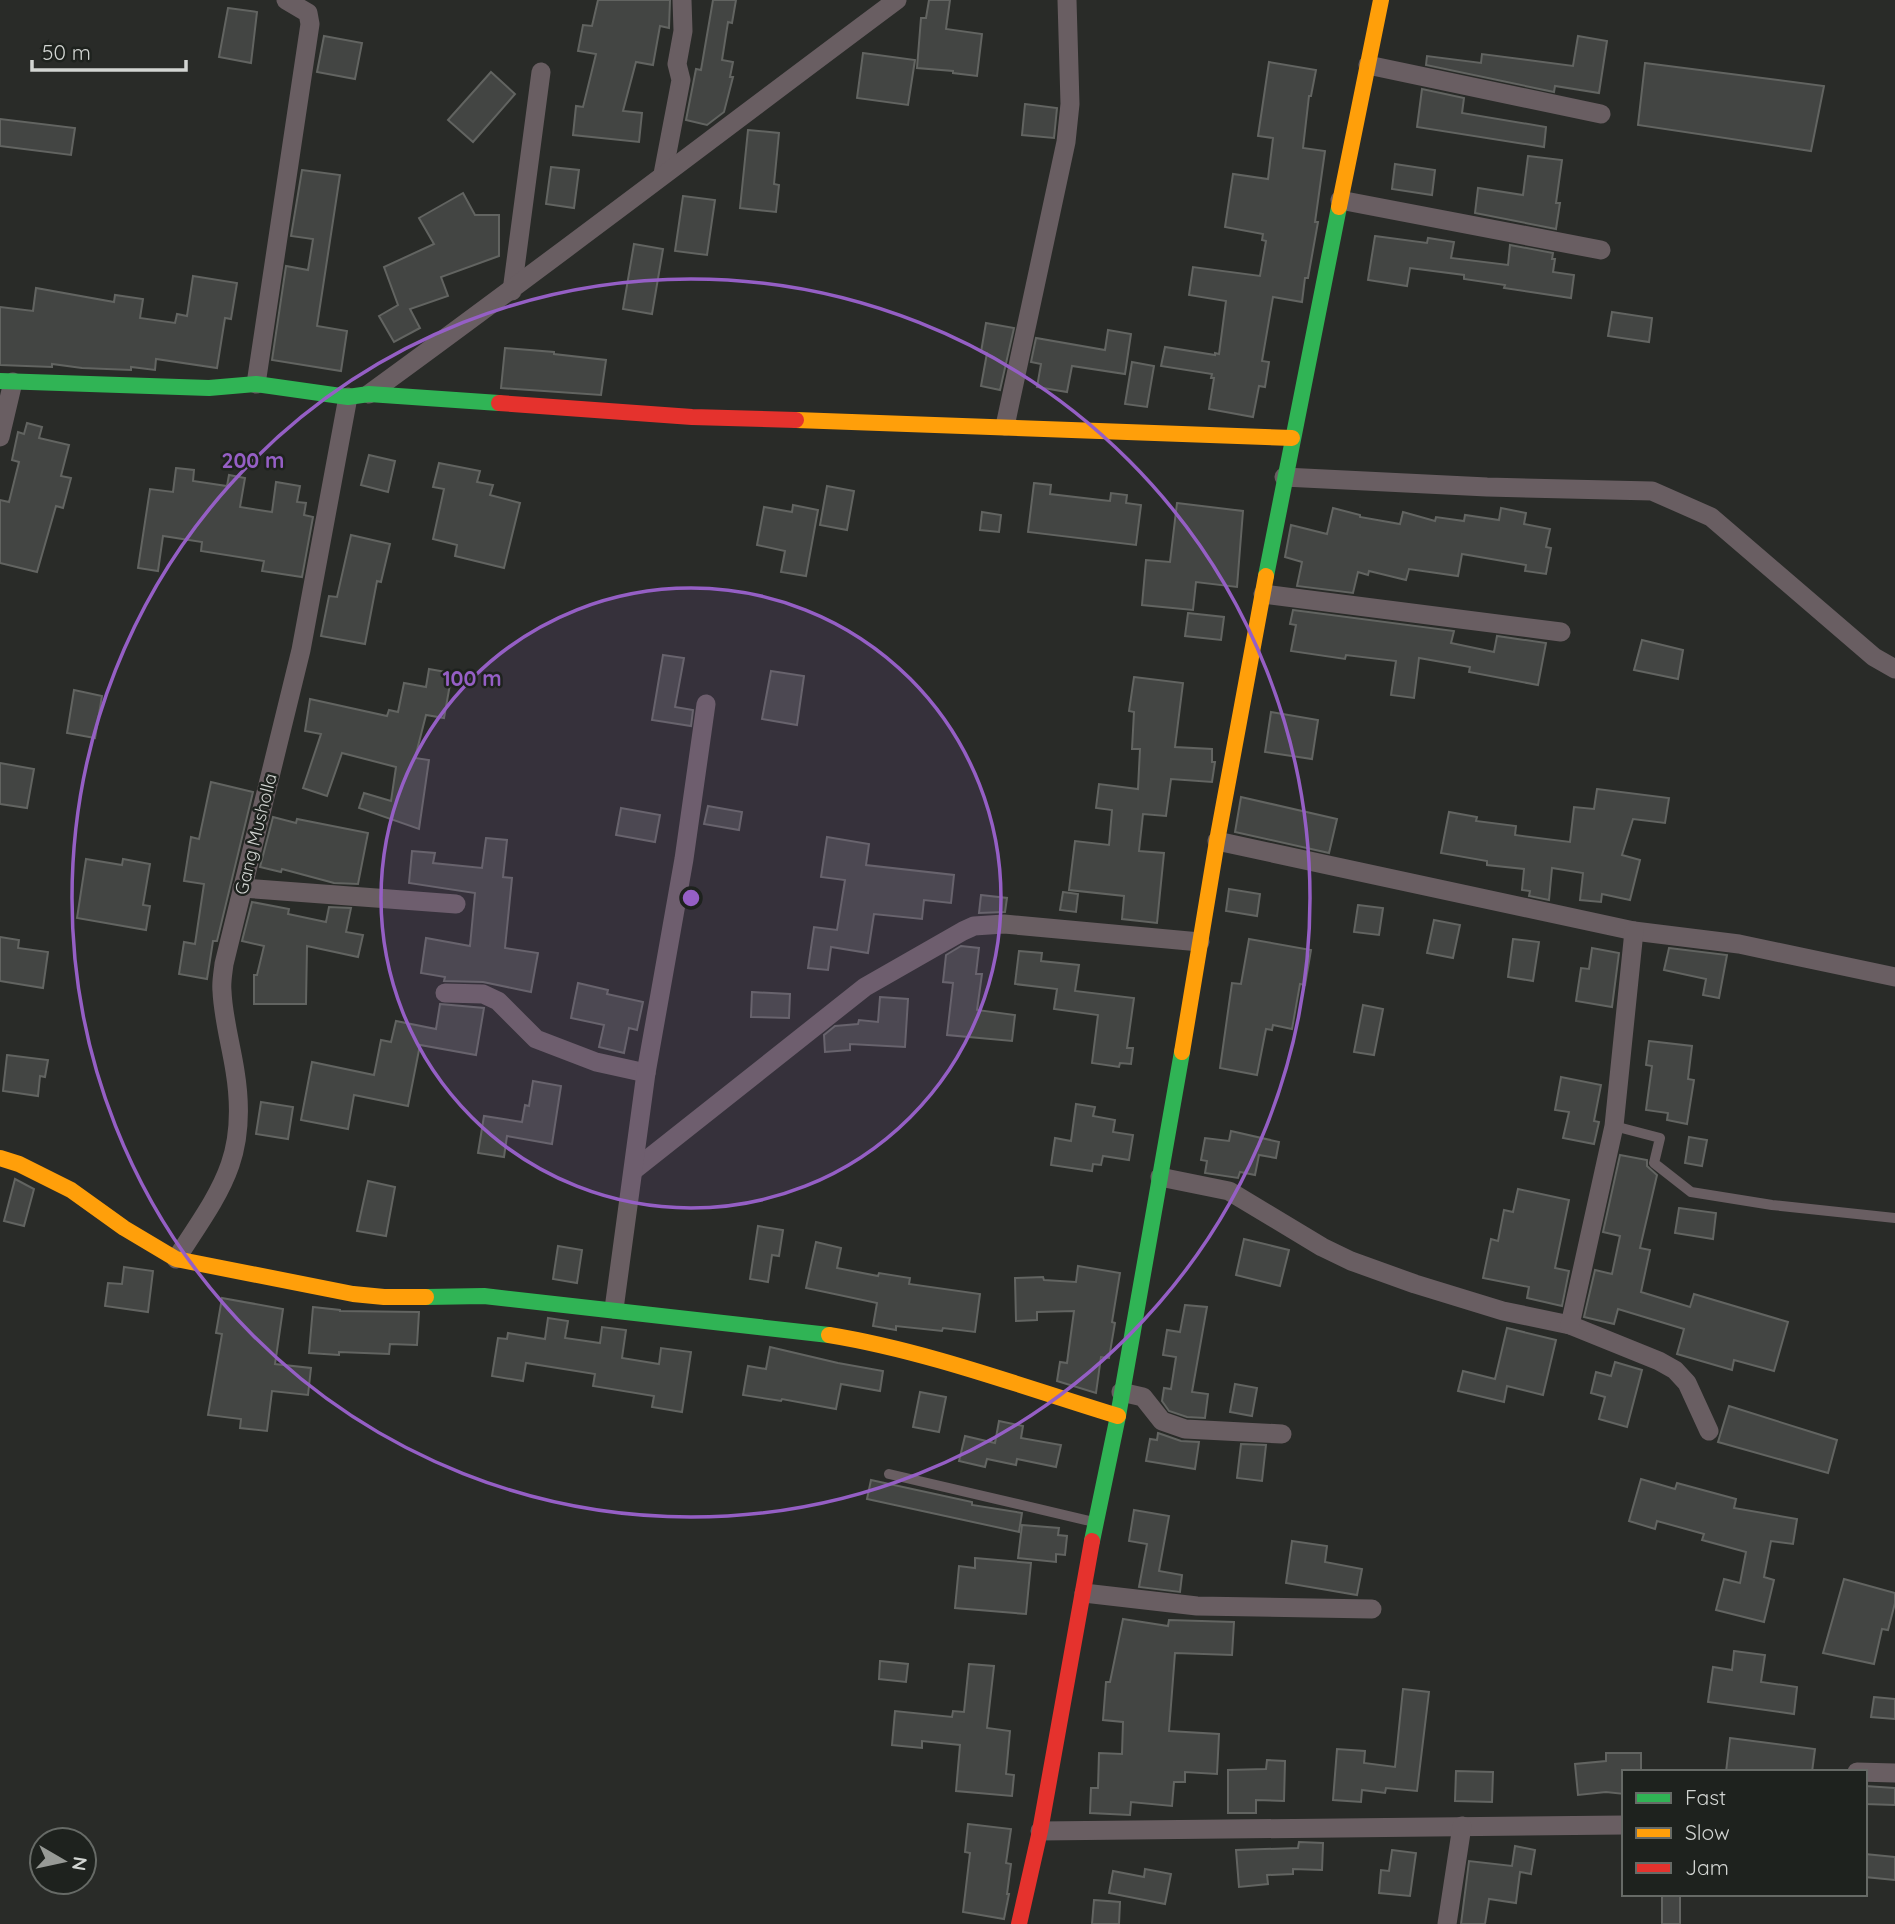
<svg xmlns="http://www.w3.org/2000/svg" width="1895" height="1924" viewBox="0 0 1895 1924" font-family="Quicksand,sans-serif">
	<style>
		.building { fill: #434543; stroke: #626461; stroke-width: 2 }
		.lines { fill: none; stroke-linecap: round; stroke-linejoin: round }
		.lane { stroke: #695e62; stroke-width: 10 }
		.street { stroke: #695e62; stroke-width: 19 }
		.fast { stroke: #30b455; stroke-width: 16 }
		.slow { stroke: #ff9f0a; stroke-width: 16 }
		.jam { stroke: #e5322d; stroke-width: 16 }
		.ring { fill: none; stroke: #955fc5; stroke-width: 3.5 }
		.labels { text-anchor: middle; stroke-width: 5; stroke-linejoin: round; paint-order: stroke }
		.street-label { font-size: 18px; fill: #d2d5d2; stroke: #1e221e }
		.centre { fill: #955fc5; stroke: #1e221e; stroke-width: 3.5 }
		.ring-label { font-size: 21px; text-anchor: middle; font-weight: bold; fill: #955fc5; stroke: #1e221e; stroke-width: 5; stroke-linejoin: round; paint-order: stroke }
	</style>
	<rect width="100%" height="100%" fill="#292b28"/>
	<g class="building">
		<polygon points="598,0 670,0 669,28 660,26 653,65 636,62 623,111 642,113 639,142 573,135 576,106 583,107 596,54 578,51 583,25 592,26"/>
		<polygon points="713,0 736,0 732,23 728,22 722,60 733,62 730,77 733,77 724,112 707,125 686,120 696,69 701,70"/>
		<polygon points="929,0 950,0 946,29 982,34 977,76 953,73 953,71 917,68 921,18 926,18"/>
		<polygon points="228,8 257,12 251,63 219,57"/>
		<polygon points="324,36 362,43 355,79 317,72"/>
		<polygon points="1578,36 1607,41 1599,93 1555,86 1554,92 1426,65 1427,56 1481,63 1482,54 1573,66"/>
		<polygon points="863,53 915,60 908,105 857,98"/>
		<polygon points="1269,62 1316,70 1311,96 1309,96 1303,148 1325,151 1315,222 1318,222 1308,278 1305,278 1302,302 1273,297 1262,361 1269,362 1265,387 1259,386 1253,417 1209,409 1214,378 1211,378 1212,374 1161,366 1165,347 1215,355 1215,353 1219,354 1226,301 1189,295 1193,267 1260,276 1266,241 1262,240 1263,234 1225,227 1233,174 1268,179 1273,138 1258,136"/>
		<polygon points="1645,63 1824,86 1811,151 1638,125"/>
		<polygon points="491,72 515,94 473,142 448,120"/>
		<polygon points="1422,89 1464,98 1462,113 1546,127 1544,147 1417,127"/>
		<polygon points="1025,104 1057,108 1054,138 1022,135"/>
		<polygon points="0,119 75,128 71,155 0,146"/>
		<polygon points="748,130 779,133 774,184 779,185 776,212 740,208"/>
		<polygon points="1528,156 1562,160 1556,203 1560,203 1556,229 1475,213 1478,188 1523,195"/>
		<polygon points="1395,164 1435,170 1432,195 1392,189"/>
		<polygon points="551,167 579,170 574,208 546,204"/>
		<polygon points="302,170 340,175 317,326 347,331 341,371 272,360 286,266 308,270 313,239 291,236"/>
		<polygon points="463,193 475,215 499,215 499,256 441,277 448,296 410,309 420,328 394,342 379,316 398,305 384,267 434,244 419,218"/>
		<polygon points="683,196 715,200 707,255 675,251"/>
		<polygon points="1375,236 1427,243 1428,238 1454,242 1451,258 1508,265 1510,245 1553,253 1552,259 1555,259 1553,272 1574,275 1571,298 1504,288 1505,285 1464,279 1464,275 1410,268 1407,286 1368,280"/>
		<polygon points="634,244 663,249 652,314 623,309"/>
		<polygon points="193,276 237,283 231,319 225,318 217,368 156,359 155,370 131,367 131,370 82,368 52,364 52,367 0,365 0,307 33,311 36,288 114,302 115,295 143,299 140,318 175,323 177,314 187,316"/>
		<polygon points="1612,312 1652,318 1649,342 1608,336"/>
		<polygon points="986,323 1014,328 1000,390 981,386 987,353 981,352"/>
		<polygon points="1108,330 1131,334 1125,374 1072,366 1067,392 1037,387 1041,364 1031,362 1036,338 1105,350"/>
		<polygon points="505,348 554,352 554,354 606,360 601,395 501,388"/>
		<polygon points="1132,362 1154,366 1147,407 1125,404"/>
		<polygon points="27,423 42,427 39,438 69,445 61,476 71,478 63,508 56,506 37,572 0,563 0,500 9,502 19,462 12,460 18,432 24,434"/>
		<polygon points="369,455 395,461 388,492 361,485"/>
		<polygon points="439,463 480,471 477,482 493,485 490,495 520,503 504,568 455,556 457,545 433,539 444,489 433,487"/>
		<polygon points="176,468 194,470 193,481 227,486 229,475 245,478 240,507 272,512 276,482 300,486 297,502 306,503 304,515 313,517 302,577 262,571 264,561 201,551 202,542 163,536 158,571 138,568 150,489 173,492"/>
		<polygon points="1034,483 1051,485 1050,494 1101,500 1110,501 1111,493 1127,495 1126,503 1141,505 1136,545 1028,532"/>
		<polygon points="827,486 854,491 847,530 820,525"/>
		<polygon points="1177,503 1243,511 1237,587 1196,582 1193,610 1142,605 1146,560 1170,562"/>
		<polygon points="793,505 818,510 806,576 781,572 785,551 757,545 764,507 792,512"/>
		<polygon points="1333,508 1360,515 1360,517 1400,524 1403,512 1435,521 1436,517 1464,521 1465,515 1499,520 1501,508 1526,513 1524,524 1550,529 1546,547 1551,548 1546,574 1525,571 1526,565 1462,554 1458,576 1409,569 1406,580 1369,571 1368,575 1358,572 1353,593 1297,586 1302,562 1285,557 1291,525 1327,534"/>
		<polygon points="982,512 1001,515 999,532 980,530"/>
		<polygon points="351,535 390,544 381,582 377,581 365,644 321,636 329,596 337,597"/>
		<polygon points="1293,610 1454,631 1451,643 1494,652 1497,636 1546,643 1538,685 1469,672 1470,667 1419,658 1414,698 1391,695 1396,661 1346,655 1345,659 1291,651 1296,625 1290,624"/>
		<polygon points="1188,613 1224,617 1221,640 1185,636"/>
		<polygon points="1642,640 1683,650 1678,679 1634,670"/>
		<polygon points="663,655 684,658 675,707 693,710 691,726 652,720"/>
		<polygon points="429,669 452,673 444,718 426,715 415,758 429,760 419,829 359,808 364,793 391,801 396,767 342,753 327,796 303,788 321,734 305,731 310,699 387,716 389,710 398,712 404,683 426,687"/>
		<polygon points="771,671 804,676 797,725 762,719"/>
		<polygon points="1134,677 1183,683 1175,747 1212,749 1212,762 1215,762 1212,782 1171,779 1166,816 1143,814 1139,851 1164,853 1157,923 1122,919 1124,896 1069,890 1075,841 1109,845 1112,810 1096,808 1099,784 1138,789 1140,749 1132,749 1134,712 1129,711"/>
		<polygon points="74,690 102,696 95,738 67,733"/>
		<polygon points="1271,712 1318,720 1312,759 1265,752"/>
		<polygon points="0,763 34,769 27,808 0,804"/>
		<polygon points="211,782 253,792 217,941 213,941 207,979 179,974 184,942 195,944 204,884 184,881 191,837 199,839"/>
		<polygon points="1597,789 1669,798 1665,823 1633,819 1622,855 1640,860 1630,900 1602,894 1601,902 1580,900 1583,873 1552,868 1549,900 1529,896 1530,891 1522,890 1524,869 1487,865 1487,861 1441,853 1449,812 1477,817 1476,821 1516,826 1515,835 1570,842 1574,807 1594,809"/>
		<polygon points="1241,797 1337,819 1329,853 1235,832"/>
		<polygon points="708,806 742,812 739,830 704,824"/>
		<polygon points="621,808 660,815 655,842 616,835"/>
		<polygon points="273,817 296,823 297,819 368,833 358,884 334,883 282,869 281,872 260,867"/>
		<polygon points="827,837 869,844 866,865 954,875 951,903 924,900 922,919 874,914 868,953 831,947 828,970 808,968 814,927 837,930 845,880 821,877"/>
		<polygon points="486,838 507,840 503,877 512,878 505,948 538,953 531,992 483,982 444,981 445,977 421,973 426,938 470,946 475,893 409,883 412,851 435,853 433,863 482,868"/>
		<polygon points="86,859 122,865 123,859 150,864 143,905 150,906 146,930 77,918"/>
		<polygon points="1229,889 1260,894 1257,916 1226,911"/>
		<polygon points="1063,892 1078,894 1076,912 1060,910"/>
		<polygon points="981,895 1007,898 1005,912 979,913"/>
		<polygon points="252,902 289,909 288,914 326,922 329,907 351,908 346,932 363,935 358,957 307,946 306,1004 254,1004 254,975 257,975 264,946 242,941"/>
		<polygon points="1358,905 1383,908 1379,935 1354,932"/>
		<polygon points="1434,920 1460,925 1453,958 1427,953"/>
		<polygon points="0,937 19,940 18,948 48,952 43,988 0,981"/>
		<polygon points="1249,939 1311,950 1305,985 1300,984 1292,1029 1273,1025 1272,1030 1266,1029 1257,1075 1220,1068 1232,983 1241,984"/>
		<polygon points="1513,939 1539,942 1533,981 1508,977"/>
		<polygon points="961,946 979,948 976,974 982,974 977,1010 1015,1015 1012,1041 947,1035 953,983 943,982 946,955"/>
		<polygon points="1592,948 1619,953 1612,1007 1576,1001 1581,968 1589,969"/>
		<polygon points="1669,948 1727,955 1719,998 1703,995 1706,979 1664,970"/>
		<polygon points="1019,951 1042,953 1041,961 1079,965 1075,991 1134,998 1127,1048 1133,1048 1131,1064 1120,1063 1119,1067 1092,1063 1098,1015 1054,1009 1057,989 1015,984"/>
		<polygon points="578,983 608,990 607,994 643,1002 637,1030 629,1028 624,1053 599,1047 604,1025 571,1018"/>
		<polygon points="752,992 790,994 789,1018 751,1017"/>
		<polygon points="880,997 908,999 905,1047 850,1044 850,1050 825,1052 824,1035 835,1026 858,1024 859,1020 878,1022"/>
		<polygon points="440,1004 484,1008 476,1055 420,1045 408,1106 354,1095 348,1129 301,1120 312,1062 374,1075 381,1040 391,1042 396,1021 436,1029"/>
		<polygon points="1363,1005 1383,1009 1374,1055 1354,1052"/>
		<polygon points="1649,1041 1692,1046 1688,1079 1694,1080 1687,1124 1667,1120 1668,1113 1646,1110 1652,1066 1646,1065"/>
		<polygon points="7,1055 48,1060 45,1077 40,1076 38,1096 3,1091"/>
		<polygon points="1561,1077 1601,1085 1594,1121 1599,1122 1594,1144 1563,1138 1569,1112 1555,1110"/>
		<polygon points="533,1081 561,1086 552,1144 507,1136 504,1157 478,1153 484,1116 522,1122 525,1105 529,1106"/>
		<polygon points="261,1102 293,1107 288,1139 256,1134"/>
		<polygon points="1076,1104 1095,1107 1093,1116 1115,1120 1113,1132 1133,1135 1129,1160 1103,1156 1101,1165 1093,1164 1092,1171 1051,1165 1055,1138 1071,1141"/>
		<polygon points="1231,1131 1279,1142 1276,1158 1259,1155 1255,1175 1240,1172 1238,1178 1205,1173 1207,1161 1201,1160 1205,1138 1229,1141"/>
		<polygon points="1689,1137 1707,1140 1702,1166 1685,1163"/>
		<polygon points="1620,1155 1647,1160 1647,1166 1657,1175 1640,1248 1650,1250 1641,1292 1690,1307 1694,1294 1788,1322 1774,1371 1734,1360 1732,1370 1677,1354 1684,1329 1618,1309 1614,1324 1584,1317 1595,1270 1612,1274 1620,1236 1603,1232"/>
		<polygon points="15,1179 34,1189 24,1226 4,1221"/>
		<polygon points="368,1181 395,1187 386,1236 357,1231"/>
		<polygon points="1518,1189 1569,1200 1555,1268 1569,1271 1562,1306 1527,1298 1529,1287 1483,1278 1491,1239 1498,1241 1504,1210 1513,1212"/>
		<polygon points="1679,1208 1716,1213 1713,1239 1675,1233"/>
		<polygon points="758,1226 783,1230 779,1256 772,1255 768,1282 750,1279"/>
		<polygon points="1244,1239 1289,1250 1280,1286 1236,1275"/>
		<polygon points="816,1242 841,1248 837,1268 878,1276 879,1273 910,1278 909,1284 980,1294 975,1332 943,1328 942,1331 896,1326 896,1330 873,1326 877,1303 806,1288"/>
		<polygon points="558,1246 582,1250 577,1283 553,1279"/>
		<polygon points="1078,1266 1120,1273 1112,1322 1115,1323 1109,1358 1101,1357 1096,1393 1057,1381 1060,1362 1067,1363 1074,1311 1037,1312 1037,1320 1016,1321 1015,1278 1043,1277 1044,1280 1076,1282"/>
		<polygon points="124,1267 153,1271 148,1312 105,1306 108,1283 122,1284"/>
		<polygon points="222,1298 283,1309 275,1364 311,1368 308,1395 272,1391 267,1431 240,1428 241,1419 208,1415 222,1334 216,1333"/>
		<polygon points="1185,1305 1207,1307 1192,1392 1208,1394 1205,1418 1187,1417 1169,1411 1162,1401 1164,1388 1171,1389 1176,1357 1163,1355 1167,1330 1180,1332"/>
		<polygon points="313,1307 340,1310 340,1311 419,1312 417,1345 390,1344 389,1354 339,1352 339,1355 309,1353"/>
		<polygon points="548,1318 568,1321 565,1338 600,1343 602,1327 626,1330 622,1358 659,1364 661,1348 691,1352 682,1412 652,1407 654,1396 593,1386 595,1374 526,1363 523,1381 492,1376 498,1338 507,1339 508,1333 545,1339"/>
		<polygon points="1507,1328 1556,1340 1543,1395 1507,1386 1504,1402 1458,1391 1463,1371 1495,1379"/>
		<polygon points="770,1347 838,1363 883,1371 880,1391 841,1384 836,1409 782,1399 781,1401 743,1395 748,1366 766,1369"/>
		<polygon points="1615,1362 1642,1370 1627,1427 1599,1419 1605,1397 1591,1393 1596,1372 1611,1376"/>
		<polygon points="1235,1384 1257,1388 1252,1416 1230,1412"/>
		<polygon points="920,1392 946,1397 939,1432 913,1427"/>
		<polygon points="1729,1406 1837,1440 1828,1473 1718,1442"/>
		<polygon points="999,1421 1023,1426 1021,1438 1061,1445 1056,1467 1017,1459 1016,1465 987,1459 985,1467 959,1461 965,1436 995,1443"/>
		<polygon points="1158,1433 1181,1441 1199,1442 1195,1469 1146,1461 1150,1439 1157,1440"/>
		<polygon points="1241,1444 1266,1445 1262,1481 1237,1478"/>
		<polygon points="1641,1479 1675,1489 1677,1483 1736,1499 1734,1508 1797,1519 1793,1544 1771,1541 1764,1577 1774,1580 1764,1622 1716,1610 1724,1579 1740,1583 1746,1552 1702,1540 1704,1534 1657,1521 1655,1529 1629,1521"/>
		<polygon points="871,1480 972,1502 972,1505 1022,1513 1019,1532 867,1499"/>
		<polygon points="1134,1510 1169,1516 1159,1571 1182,1575 1180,1592 1139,1587 1147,1544 1129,1541"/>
		<polygon points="1022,1525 1059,1528 1058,1535 1067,1536 1065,1555 1056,1554 1056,1562 1018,1558"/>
		<polygon points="1292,1541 1327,1546 1325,1562 1362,1569 1357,1595 1286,1583"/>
		<polygon points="975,1558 1031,1563 1026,1614 955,1608 959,1566 975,1568"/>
		<polygon points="1844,1579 1895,1593 1895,1603 1888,1630 1882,1629 1874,1664 1823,1653"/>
		<polygon points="1123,1619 1168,1626 1169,1620 1234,1622 1232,1655 1175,1653 1169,1731 1219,1734 1217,1774 1185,1772 1185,1782 1174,1782 1172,1806 1131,1802 1130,1815 1090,1813 1091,1788 1098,1788 1099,1753 1122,1754 1123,1722 1103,1720 1106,1682 1110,1682"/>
		<polygon points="1734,1651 1765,1655 1761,1682 1797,1687 1794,1714 1708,1702 1713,1667 1732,1670"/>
		<polygon points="880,1661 908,1664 906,1682 879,1679"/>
		<polygon points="969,1664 994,1666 987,1728 1010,1731 1006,1774 1014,1775 1012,1796 956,1791 960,1745 922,1741 922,1748 892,1745 895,1711 952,1717 953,1711 964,1712"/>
		<polygon points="1403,1689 1429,1692 1417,1791 1386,1788 1385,1793 1362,1790 1361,1802 1333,1800 1337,1749 1365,1751 1364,1763 1395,1767"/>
		<polygon points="1874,1697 1895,1699 1895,1719 1871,1717"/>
		<polygon points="1730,1738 1815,1749 1812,1772 1726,1772"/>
		<polygon points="1606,1753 1641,1753 1641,1772 1624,1772 1624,1794 1606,1792 1578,1795 1575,1764 1606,1761"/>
		<polygon points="1267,1760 1285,1761 1284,1801 1256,1800 1256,1813 1228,1813 1228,1770 1266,1769"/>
		<polygon points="1456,1771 1493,1772 1492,1802 1455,1801"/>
		<polygon points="1865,1786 1895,1788 1895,1805 1865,1804"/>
		<polygon points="968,1824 1011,1829 1006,1863 1011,1864 1007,1894 1009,1894 1004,1919 963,1912 970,1853 965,1852"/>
		<polygon points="1299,1842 1323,1843 1322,1870 1293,1869 1293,1874 1267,1875 1268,1884 1239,1887 1236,1850 1298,1848"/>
		<polygon points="1515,1846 1535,1850 1531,1874 1520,1872 1516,1903 1489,1899 1485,1924 1461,1924 1469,1861 1512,1866"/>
		<polygon points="1392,1850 1416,1853 1410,1896 1379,1893 1381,1870 1389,1871"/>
		<polygon points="1865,1854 1895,1857 1895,1880 1865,1877"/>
		<polygon points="1145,1869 1171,1874 1165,1904 1109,1893 1113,1871 1144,1877"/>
		<rect x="1662" y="1894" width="18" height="30"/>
		<polygon points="1094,1900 1120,1902 1119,1924 1092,1924"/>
	</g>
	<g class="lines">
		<g class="lane">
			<polyline points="1614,1126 1660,1138 1654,1163 1691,1192 1772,1205 1895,1218"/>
			<polyline points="889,1474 1094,1522"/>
		</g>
		<g class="street">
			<polyline points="1368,65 1601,114"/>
			<polyline points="663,174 681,80 677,64 683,31 682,0"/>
			<polyline points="1340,200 1601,250"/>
			<polyline points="512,291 541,72"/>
			<polyline points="256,384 310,24 308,13 286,0"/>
			<path d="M369,394C547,265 721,131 897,0"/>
			<polyline points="1005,426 1066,142 1070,104 1067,0"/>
			<polyline points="0,437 13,382"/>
			<polyline points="1284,477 1487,487 1652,491 1711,517 1874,657 1895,669"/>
			<polyline points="1263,594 1561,632"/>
			<polyline points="1217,841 1634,931 1739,944 1895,977"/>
			<polyline points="242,888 456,904"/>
			<polyline points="445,993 483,994 498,1001 536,1039 596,1062 646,1073"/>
			<polyline points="634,1170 865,987 963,931 974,926 1004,924 1200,942"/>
			<polyline points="1160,1177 1229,1191 1322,1247 1351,1261 1415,1284 1503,1311 1570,1325 1659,1361 1675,1370 1687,1383 1709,1431"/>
			<path d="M176,1259C221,1190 249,1157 235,1071C231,1045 223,1017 222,991C221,982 223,973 224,964L301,650L348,397"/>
			<polyline points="614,1309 646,1073 684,859 706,704"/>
			<polyline points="1570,1325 1614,1126 1634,931"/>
			<polyline points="1121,1392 1143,1397 1162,1421 1185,1429 1282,1434"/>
			<polyline points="1084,1593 1197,1606 1372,1609"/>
			<polyline points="1857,1772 1895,1773"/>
			<polyline points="1040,1831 1624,1825"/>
			<polyline points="1447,1924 1462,1826"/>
		</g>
		<g class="fast">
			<polyline points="0,381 209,388 256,384 348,397 369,394 499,403"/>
			<polyline points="1266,576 1339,207"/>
			<polyline points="426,1297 484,1296 829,1335"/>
			<polyline points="1092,1541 1118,1416 1182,1052"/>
		</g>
		<g class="slow">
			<polyline points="1339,207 1381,0"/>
			<polyline points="796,420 1292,438"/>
			<polyline points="1182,1052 1217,841 1266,576"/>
			<polyline points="0,1158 19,1164 71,1190 124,1228 176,1259 353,1294 384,1297 426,1297"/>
			<path d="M829,1335C927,1351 1023,1387 1118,1416"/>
		</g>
		<g class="jam">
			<polyline points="499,403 692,417 796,420"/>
			<polyline points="1019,1924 1040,1831 1092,1541"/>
		</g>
	</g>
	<circle cx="691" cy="898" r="310" fill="#955fc5" fill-opacity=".12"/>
	<g class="ring">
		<circle cx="691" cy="898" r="310"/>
		<circle cx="691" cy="898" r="619"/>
	</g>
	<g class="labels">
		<g class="street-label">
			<text transform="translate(256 834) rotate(-76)" y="6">Gang Musholla</text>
		</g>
	</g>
	<circle cx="691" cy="898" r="10" class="centre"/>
	<g class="ring-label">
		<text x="253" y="468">200 m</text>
		<text x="472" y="686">100 m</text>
	</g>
	<rect x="1622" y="1770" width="245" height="126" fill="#1e221e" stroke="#666a66" stroke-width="2"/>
	<rect x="1636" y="1793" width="35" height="10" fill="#30b455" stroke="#666a66" stroke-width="2"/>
	<text x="1685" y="1805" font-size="21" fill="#d2d5d2">Fast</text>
	<rect x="1636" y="1828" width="35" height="10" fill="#ff9f0a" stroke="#666a66" stroke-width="2"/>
	<text x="1685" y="1840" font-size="21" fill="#d2d5d2">Slow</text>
	<rect x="1636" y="1863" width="35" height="10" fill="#e5322d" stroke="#666a66" stroke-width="2"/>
	<text x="1685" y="1875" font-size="21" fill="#d2d5d2">Jam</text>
	<g transform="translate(63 1861) rotate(99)"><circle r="33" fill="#1e221e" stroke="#666a66" stroke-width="2"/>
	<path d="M0-5L12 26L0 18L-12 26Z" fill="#979a96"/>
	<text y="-10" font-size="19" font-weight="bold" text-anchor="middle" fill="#d2d5d2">N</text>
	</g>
	<path d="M32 60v10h154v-10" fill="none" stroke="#d2d5d2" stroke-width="3.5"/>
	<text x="42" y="60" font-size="21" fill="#d2d5d2" stroke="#1e221e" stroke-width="5" paint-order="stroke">50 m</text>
</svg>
